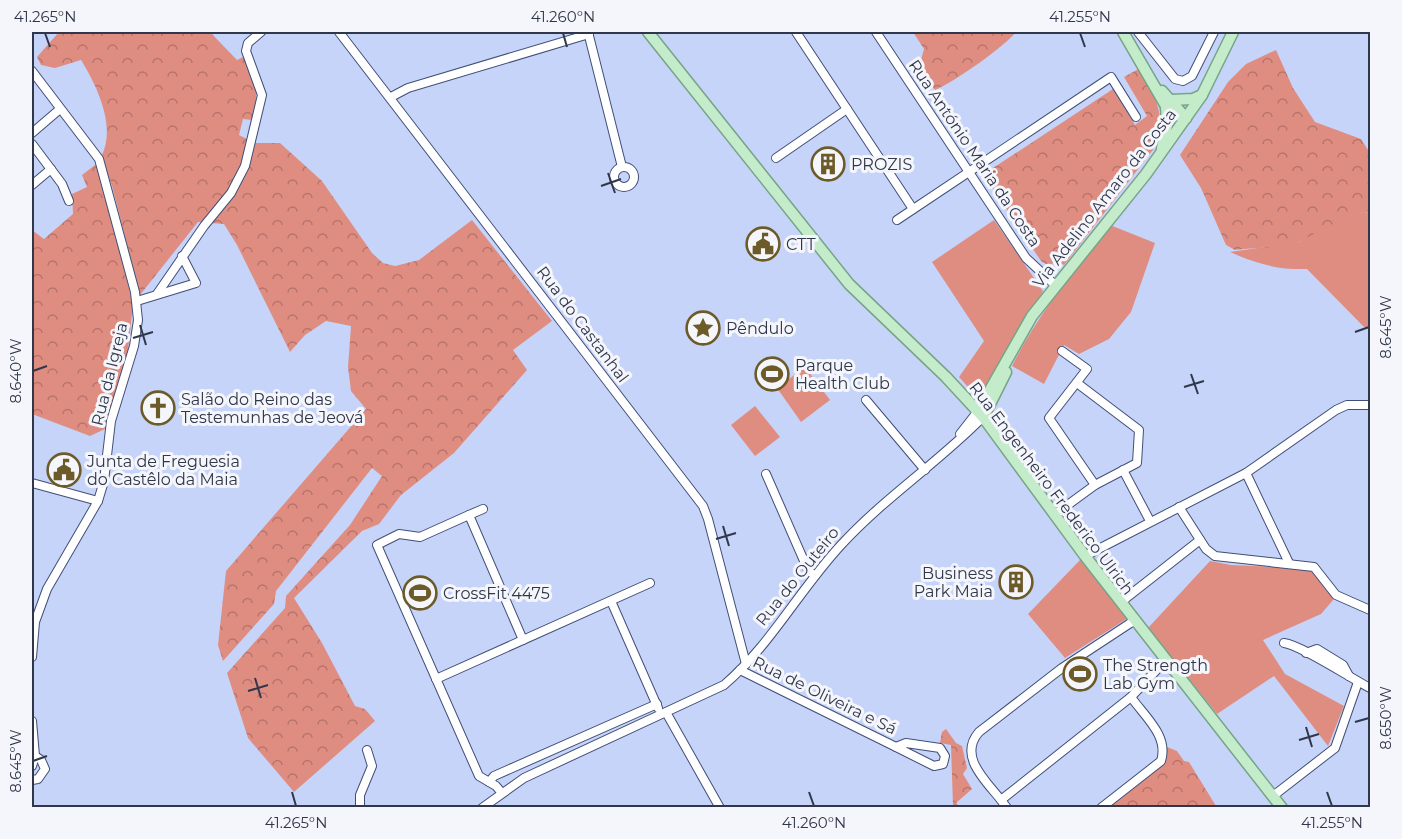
<svg xmlns="http://www.w3.org/2000/svg" width="1402" height="839" viewBox="0 0 1402 839" font-family="Montserrat,sans-serif">
	<style>
		.grass { fill: #e08d81 }
		.forest { fill: url(#forest-crowns) }
		.lines { fill: none; stroke-linecap: round; stroke-linejoin: round }
		.minor-casing { stroke: #414f77; stroke-width: 10 }
		.major-casing { stroke: #76a486; stroke-width: 13 }
		.minor { stroke: #fff; stroke-width: 8 }
		.major { stroke: #c4ecca; stroke-width: 10 }
		.ticks { fill: none; stroke: #30374a; stroke-width: 2 }
		.labels { text-anchor: middle; stroke-width: 6; stroke-linejoin: round; paint-order: stroke }
		.street-label { font-size: 16px; fill: #30374a; stroke: #f4f6fb }
		.poi-label { font-size: 16px; fill: #30374a; stroke: #f4f6fb; text-anchor: start }
		.neatline { fill: none; stroke: #30374a; stroke-width: 2 }
		.ticks-label { font-size: 15px; text-anchor: middle; fill: #30374a }
	</style>
	<defs>
		<pattern id="forest-crowns" width="20" height="18" patternUnits="userSpaceOnUse" patternTransform="scale(1.5)"><rect width="20" height="18" fill="#e08d81"/><path d="M2 6a3 3 0 1 1 6 0M12 15a3 3 0 1 1 6 0" fill="none" stroke="#b6746c"/></pattern>
	</defs>
	<rect width="100%" height="100%" fill="#c6d4fa"/>
	<g class="grass">
		<path d="M1370,212V330L1363,326L1307,269C1278,270 1257,264 1230,252L1299,242L1330,223L1356,214Z"/>
		<polygon points="994,220 1043,291 988,385 979,390 968,387 959,377 984,341 932,262"/>
		<path d="M1110,225L1155,243L1131,312L1109,339L1079,354L1064,345L1044,384L1012,366C1038,314 1074,270 1110,225Z"/>
		<polygon points="805,367 830,400 801,422 777,388"/>
		<polygon points="755,406 780,437 755,456 731,425"/>
		<polygon points="1081,559 1128,618 1065,658 1028,614"/>
		<polygon points="1210,561 1231,565 1297,568 1313,572 1334,599 1321,614 1263,640 1285,674 1344,706 1328,746 1274,676 1217,714 1148,628"/>
	</g>
	<g class="forest">
		<path d="M59,32H210L237,60L243,57C255,81 261,94 252,120L243,119L239,135L255,143H280L322,181L372,253L383,263L395,266L419,260L472,220L552,321L513,350L527,370L454,453L401,495L379,524L362,531L294,598L322,643L355,706L365,709L375,721L294,792L248,738L227,673L285,608L286,596L350,525L382,476L372,468L276,591L274,604L223,661L218,645L226,571L366,409L351,391L348,367L351,326L326,321L305,335L290,352L237,245L224,224L198,222L140,295L112,186L101,157C117,127 97,86 81,60L55,68L41,65L37,57Z"/>
		<path d="M913,32H1016C1005,46 953,83 935,90L919,67L924,49Z"/>
		<path d="M1276,50L1293,88L1315,122L1361,139L1370,153V212C1343,215 1325,229 1301,241C1286,248 1253,248 1235,250L1226,245L1201,188L1180,155L1228,82L1246,64Z"/>
		<path d="M1140,68C1155,93 1164,113 1159,142L1064,265L1056,261L1049,266L1041,261L987,180V172L1113,89L1135,125L1147,116L1124,77Z"/>
		<polygon points="95,165 100,167 133,305 128,350 107,428 90,436 32,414 32,230 44,239 73,214 72,194 87,187 82,175"/>
		<polygon points="946,729 956,743 962,746 967,768 963,774 972,789 956,803 959,807 953,807 951,745 940,743 942,732"/>
		<path d="M1167,747L1177,751L1184,761L1189,762L1216,806L1108,808C1129,794 1145,776 1165,762Z"/>
	</g>
	<g class="lines">
		<defs>
			<g id="minor">
				<polyline points="339,32 703,506 708,519 746,664"/>
				<polyline points="588,32 622,167"/>
				<polyline points="796,32 913,209"/>
				<polyline points="876,32 1026,258 1055,285"/>
				<polyline points="1138,32 1175,79 1183,81 1192,76 1214,32"/>
				<polyline points="32,71 99,159 135,292 138,320 134,346 111,421 104,481 98,501 47,589 35,622 32,657"/>
				<polyline points="391,97 408,88 589,34"/>
				<polyline points="32,133 60,109"/>
				<polyline points="32,144 62,184 69,201"/>
				<polyline points="776,158 847,109"/>
				<circle cx="624" cy="177" r="10"/>
				<polyline points="32,185 51,169"/>
				<polyline points="897,220 1111,77 1136,117"/>
				<polyline points="157,294 204,226 231,193 245,166 262,95 246,51 248,43 261,32"/>
				<polyline points="137,301 196,283 182,256"/>
				<polyline points="1062,351 1087,369 1049,418 1095,485"/>
				<polyline points="866,400 925,470"/>
				<polyline points="960,434 978,411"/>
				<polyline points="1123,470 1150,521"/>
				<polyline points="1246,473 1289,563"/>
				<polyline points="766,474 808,570 815,576"/>
				<polyline points="32,483 98,501"/>
				<polyline points="1179,507 1206,549 1215,556 1314,567 1336,595 1370,610"/>
				<polyline points="483,509 469,515 523,640"/>
				<polyline points="469,515 420,537 399,534 377,545 479,776 496,786 501,792"/>
				<polyline points="1054,515 1095,485 1137,463 1139,430 1077,383"/>
				<polyline points="1085,556 1246,473 1336,410 1347,405 1370,405"/>
				<polyline points="611,601 658,708"/>
				<polyline points="1121,602 1200,540"/>
				<path d="M1135,620L1062,668L979,732C958,756 985,780 1001,800L1131,697L1166,660"/>
				<path d="M1284,643C1301,645 1350,678 1370,688"/>
				<polyline points="1306,653 1317,649 1343,665 1349,676"/>
				<polyline points="740,670 896,747"/>
				<polyline points="436,679 650,583"/>
				<polyline points="667,714 720,808"/>
				<polyline points="32,721 35,756 32,766"/>
				<polygon points="906,743 940,748 945,756 943,764 934,766 896,747"/>
				<polyline points="32,780 38,779 45,769 41,760 35,756"/>
				<polyline points="489,782 494,776 657,704"/>
				<polyline points="1273,796 1335,748 1358,682"/>
				<polyline points="1001,800 1007,808"/>
				<polyline points="360,808 360,795 372,766 367,750"/>
				<path d="M482,808L524,778L724,685C770,646 800,589 841,545C884,498 939,462 983,417"/>
				<path d="M1101,808L1161,761C1169,736 1145,717 1131,697"/>
			</g>
			<g id="major">
				<polyline points="648,32 849,284 946,377 983,417 1085,556 1282,808"/>
				<polyline points="1123,32 1170,113 1186,118"/>
				<polyline points="1162,91 1186,118"/>
				<polyline points="1171,100 1193,99 1202,95"/>
				<polyline points="1162,148 1167,125 1166,107"/>
				<polyline points="978,411 1032,316 1146,174 1202,95 1233,32"/>
				<polyline points="985,414 1006,372"/>
			</g>
		</defs>
		<use href="#minor" class="minor-casing"/>
		<use href="#major" class="major-casing"/>
		<use href="#minor" class="minor"/>
		<use href="#major" class="major"/>
	</g>
	<path class="ticks" d="M45,33L50,47M563,33L567,47M1080,33L1085,47M608,173L615,193M601,186L621,179M140,325L146,345M1355,332L1369,327M133,338L153,332M33,371L47,366M1191,374L1198,394M1184,387L1204,381M723,526L729,546M716,539L736,533M255,678L261,698M248,691L268,685M1355,722L1369,718M1306,727L1312,747M1299,740L1319,734M33,761L47,756M292,792L296,806M809,792L814,806M1327,792L1332,806"/>
	<defs>
		<symbol id="building-ring" viewBox="-11 -11 22 22"><circle r="9.5" fill="#f4f6fb" stroke="#6c5a28" stroke-width="1.5"/><path d="M-4-6H4V6H1V3H-1V6H-4ZM-2.5-4.3h1.7v1.8h-1.7ZM.8-4.3h1.7v1.8H.8ZM-2.5-1h1.7V.8h-1.7ZM.8-1h1.7V.8H.8Z" fill="#6c5a28"/></symbol>
		<symbol id="civic-ring" viewBox="-11 -11 22 22"><circle r="9.5" fill="#f4f6fb" stroke="#6c5a28" stroke-width="1.5"/><path d="M-.6-6.5H3V-4.5H.6V-3L4-1V1h2V6H-6V1h2V-1L-.6-3ZM-1.2 2.5V6h2.4V2.5Z" fill="#6c5a28"/></symbol>
		<symbol id="sight-ring" viewBox="-11 -11 22 22"><circle r="9.5" fill="#f4f6fb" stroke="#6c5a28" stroke-width="1.5"/><path d="M0-6L1.8-2.2L6-1.7L2.9 1.2L3.7 5.4L0 3.3L-3.7 5.4L-2.9 1.2L-6-1.7L-1.8-2.2Z" fill="#6c5a28"/></symbol>
		<symbol id="stadium-ring" viewBox="-11 -11 22 22"><circle r="9.5" fill="#f4f6fb" stroke="#6c5a28" stroke-width="1.5"/><path d="M0-5a6.5 5 0 1 0 0 10a6.5 5 0 1 0 0-10ZM-3.5-1.8h7v3.6h-7Z" fill="#6c5a28"/></symbol>
		<symbol id="church-ring" viewBox="-11 -11 22 22"><circle r="9.5" fill="#f4f6fb" stroke="#6c5a28" stroke-width="1.5"/><path d="M-1.2-6h2.4v3.5h3.3v2.4h-3.3V6h-2.4V-.1h-3.3v-2.4h3.3Z" fill="#6c5a28"/></symbol>
	</defs>
	<g fill-rule="evenodd">
		<use href="#building-ring" x="809" y="145" width="38" height="38"/>
		<use href="#civic-ring" x="744" y="225" width="38" height="38"/>
		<use href="#sight-ring" x="684" y="309" width="38" height="38"/>
		<use href="#stadium-ring" x="753" y="355" width="38" height="38"/>
		<use href="#church-ring" x="139" y="389" width="38" height="38"/>
		<use href="#civic-ring" x="45" y="451" width="38" height="38"/>
		<use href="#building-ring" x="997" y="563" width="38" height="38"/>
		<use href="#stadium-ring" x="401" y="574" width="38" height="38"/>
		<use href="#stadium-ring" x="1061" y="655" width="38" height="38"/>
	</g>
	<g class="labels">
		<g class="street-label">
			<text transform="translate(975 153) rotate(56)" y="6">Rua António Maria da Costa</text>
			<text transform="translate(1104 198) rotate(-52)" y="6">Via Adelino Amaro da Costa</text>
			<text transform="translate(583 324) rotate(53)" y="6">Rua do Castanhal</text>
			<text transform="translate(109 374) rotate(-76)" y="6">Rua da Igreja</text>
			<text transform="translate(1052 488) rotate(53)" y="6">Rua Engenheiro Frederico Ulrich</text>
			<text transform="translate(797 576) rotate(-51)" y="6">Rua do Outeiro</text>
			<text transform="translate(825 695) rotate(26)" y="6">Rua de Oliveira e Sá</text>
		</g>
		<g class="poi-label">
			<text x="851" y="170">PROZIS</text>
			<text x="786" y="250">CTT</text>
			<text x="726" y="334">Pêndulo</text>
			<text x="795" y="371">Parque<tspan x="795" dy="18">Health Club</tspan></text>
			<text x="181" y="405">Salão do Reino das<tspan x="181" dy="18">Testemunhas de Jeová</tspan></text>
			<text x="87" y="467">Junta de Freguesia<tspan x="87" dy="18">do Castêlo da Maia</tspan></text>
			<text x="993" y="579" text-anchor="end">Business<tspan x="993" dy="18">Park Maia</tspan></text>
			<text x="443" y="599">CrossFit 4475</text>
			<text x="1103" y="671">The Strength<tspan x="1103" dy="18">Lab Gym</tspan></text>
		</g>
	</g>
	<rect width="1402" height="839" fill="none" stroke="#f4f6fb" stroke-width="66"/>
	<rect x="33" y="33" width="1336" height="773" class="neatline"/>
	<g class="ticks-label">
		<text x="45" y="22">41.265°N</text>
		<text x="563" y="22">41.260°N</text>
		<text x="1080" y="22">41.255°N</text>
		<text transform="translate(1386 327) rotate(-90)" y="5">8.645°W</text>
		<text transform="translate(16 371) rotate(-90)" y="5">8.640°W</text>
		<text transform="translate(1386 718) rotate(-90)" y="5">8.650°W</text>
		<text transform="translate(16 761) rotate(-90)" y="5">8.645°W</text>
		<text x="296" y="828">41.265°N</text>
		<text x="814" y="828">41.260°N</text>
		<text x="1332" y="828">41.255°N</text>
	</g>
</svg>
